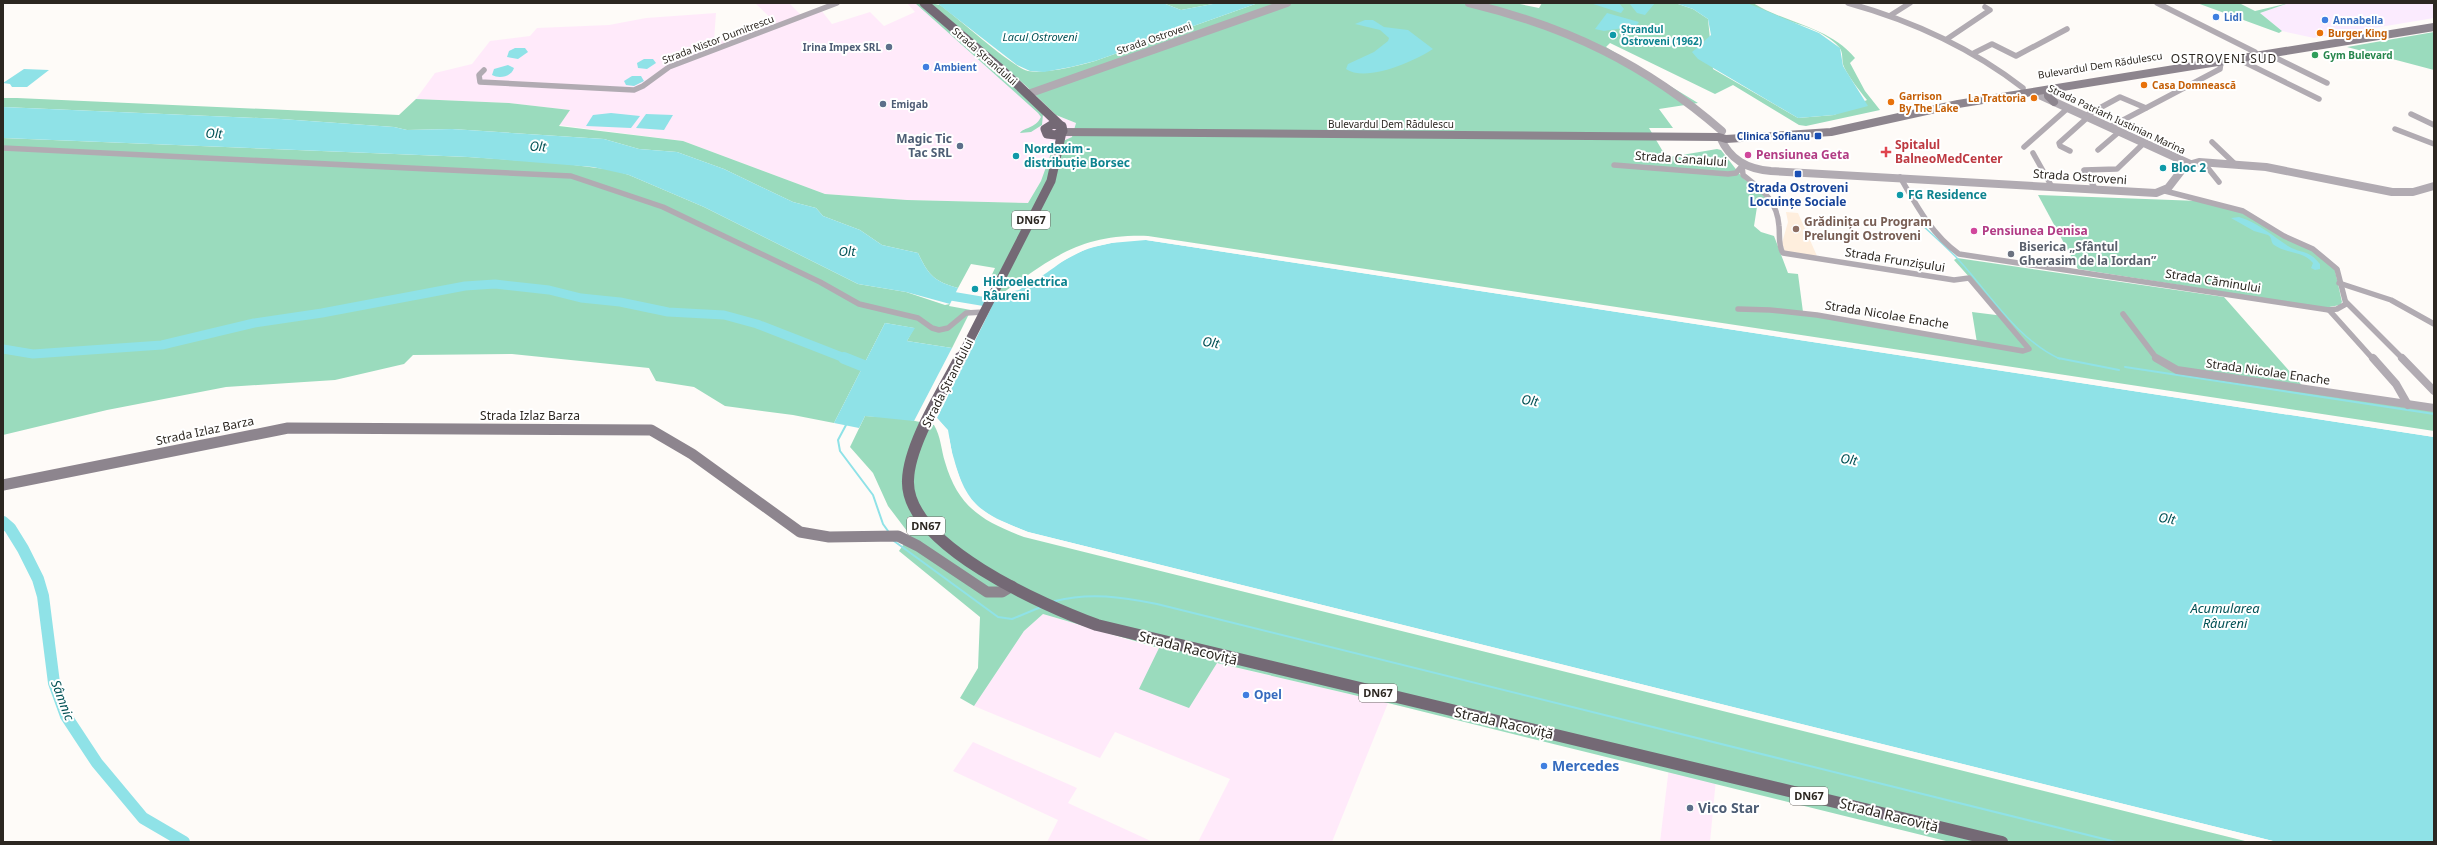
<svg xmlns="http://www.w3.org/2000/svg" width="2437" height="845" viewBox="0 0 2437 845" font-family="'Noto Sans',sans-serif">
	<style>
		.commercial { fill: #fbebfe }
		.industrial { fill: #ffeafa }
		.built { fill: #feeedd }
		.green { fill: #9adbbd }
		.water { fill: #8fe2e7 }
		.pier { fill: #fefbf8 }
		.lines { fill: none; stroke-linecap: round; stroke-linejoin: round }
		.stream-far1 { stroke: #8fe2e7; stroke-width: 1.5 }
		.stream { stroke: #8fe2e7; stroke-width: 2 }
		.river-far1 { stroke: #8fe2e7; stroke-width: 9 }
		.river { stroke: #8fe2e7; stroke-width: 12 }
		.minor-far1 { stroke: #b1abb2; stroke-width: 5.5 }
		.minor { stroke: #b1abb2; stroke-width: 8 }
		.tertiary { stroke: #b1abb2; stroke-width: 8 }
		.secondary-far1 { stroke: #8d858e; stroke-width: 8 }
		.secondary { stroke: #8d858e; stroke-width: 11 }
		.primary-far1 { stroke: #746975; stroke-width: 9 }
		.primary { stroke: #746975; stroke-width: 12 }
		.shop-dot { fill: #3f7fe0; stroke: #fff; stroke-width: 1.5 }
		.food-dot { fill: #e8710a; stroke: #fff; stroke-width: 1.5 }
		.culture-dot { fill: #0f9aa8; stroke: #fff; stroke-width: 1.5 }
		.service-dot { fill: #5c6f8a; stroke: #fff; stroke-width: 1.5 }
		.leisure-dot { fill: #2e9e5b; stroke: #fff; stroke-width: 1.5 }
		.transit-dot { fill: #1a4fb4; stroke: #fff; stroke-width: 1.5 }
		.health-dot { fill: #e0444e; stroke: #fff; stroke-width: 1.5 }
		.hotel-dot { fill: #d1479c; stroke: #fff; stroke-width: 1.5 }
		.education-dot { fill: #8d6e63; stroke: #fff; stroke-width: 1.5 }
		.worship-dot { fill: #6b7280; stroke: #fff; stroke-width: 1.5 }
		.labels { text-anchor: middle; stroke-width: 4; stroke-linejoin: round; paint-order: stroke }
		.far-shop-label { font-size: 10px; font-weight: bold; fill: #366cbe; stroke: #fff; text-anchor: start }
		.far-culture-label { font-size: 10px; font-weight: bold; fill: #0d838f; stroke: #fff; text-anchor: start }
		.far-food-label { font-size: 10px; font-weight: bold; fill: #c56008; stroke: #fff; text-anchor: start }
		.far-street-label { font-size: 10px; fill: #2c2721; stroke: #fff }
		.far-service-label { font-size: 10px; font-weight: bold; fill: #4e5e75; stroke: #fff; text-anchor: end }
		.far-leisure-label { font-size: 10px; font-weight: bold; fill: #27864d; stroke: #fff; text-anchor: start }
		.far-transit-label { font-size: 10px; font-weight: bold; fill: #164399; stroke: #fff; text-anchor: end }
		.far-water-label { font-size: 11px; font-style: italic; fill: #025155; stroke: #fff }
		.shield { fill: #fff; stroke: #6b6864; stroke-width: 1 }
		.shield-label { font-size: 11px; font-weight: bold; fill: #2c2721 }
		.far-quarter-label { font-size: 12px; letter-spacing: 1px; fill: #2c2721; stroke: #fff }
		.service-label { font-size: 12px; font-weight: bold; fill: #4e5e75; stroke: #fff; text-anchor: end }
		.health-label { font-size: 12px; font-weight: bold; fill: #be3a42; stroke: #fff; text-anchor: start }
		.culture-label { font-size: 12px; font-weight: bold; fill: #0d838f; stroke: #fff; text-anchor: start }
		.hotel-label { font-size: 12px; font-weight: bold; fill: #b23c85; stroke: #fff; text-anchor: start }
		.street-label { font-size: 12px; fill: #2c2721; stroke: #fff }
		.transit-label { font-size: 12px; font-weight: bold; fill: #164399; stroke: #fff }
		.education-label { font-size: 12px; font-weight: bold; fill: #785e54; stroke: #fff; text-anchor: start }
		.worship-label { font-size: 12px; font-weight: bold; fill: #5b616d; stroke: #fff; text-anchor: start }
		.shop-label { font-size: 12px; font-weight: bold; fill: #366cbe; stroke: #fff; text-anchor: start }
		.water-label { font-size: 13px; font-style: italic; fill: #025155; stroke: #fff }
		.near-street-label { font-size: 14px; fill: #2c2721; stroke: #fff }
		.near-shop-label { font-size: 14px; font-weight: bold; fill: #366cbe; stroke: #fff; text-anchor: start }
		.near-service-label { font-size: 14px; font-weight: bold; fill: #4e5e75; stroke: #fff; text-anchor: start }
	</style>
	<rect width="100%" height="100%" fill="#fefbf8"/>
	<polygon class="commercial" points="2289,3 2434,3 2434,18 2314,38 2282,31 2260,13"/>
	<g class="industrial">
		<polygon points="755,3 789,3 803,17 821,10 832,24 870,12 884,26 915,12 907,3 930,3 1025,85 1056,115 1076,123 1072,137 1041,181 1028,203 907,200 825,194 683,141 559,125 569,110 509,103 416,99 435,73 472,64 490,41 530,36 537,28 609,25 646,18 716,13 714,40 729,41 776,23"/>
		<polygon points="1043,614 1159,649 1189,707 1216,663 1388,703 1332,842 1198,842 1230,779 1115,732 1100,758 974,706 1024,631"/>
		<polygon points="973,742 1077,788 1068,803 1153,842 1047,842 1058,820 953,771"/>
		<polygon points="1669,767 1716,779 1710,842 1660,842"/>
	</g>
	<polygon class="built" points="1786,212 1798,213 1817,256 1785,253 1782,243 1788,222"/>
	<g class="green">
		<path d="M915,3H920L987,60L1043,114L1042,125L1031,132L1020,133C1024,127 1035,129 1041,117L1038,113Z"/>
		<path d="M930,3L940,5C958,18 1012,67 1028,71C1046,74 1077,66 1095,61L1258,3H1515L1539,8L1542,3H1675L1693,9L1708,19L1713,69L1798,118L1834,115L1867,100C1859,90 1850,79 1844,67C1841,60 1844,53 1839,47C1815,21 1773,23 1747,3H1753C1787,24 1828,26 1855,58L1850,63L1865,91L1880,110L1806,126L1799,125L1733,85L1715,94L1610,43L1606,47L1698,103L1659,109L1673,128H1649L1662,150L1670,157L1717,149L1721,150L1742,177L1768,199L1757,207L1754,226L1761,232L1774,236L1788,273L1798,274L1803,312L1977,343L1972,312L2004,316L1954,260L1957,258L2224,297L2307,391L2434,410V431L1148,236C1083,234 1054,256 1004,292H999L1002,284L989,281L995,268L971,264L958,288C934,281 929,276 918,253L882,245L860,230L823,216L816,208L793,202L724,169L677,152L639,149L604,139L452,129L407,130L394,127L281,119L3,107V98H17L399,115L416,99L509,103L570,110L559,126L683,141L825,194L907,200L1028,203L1041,181L1054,145L1072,137L1076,123L1056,115L1025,85Z"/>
		<polygon points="1163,3 1218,3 1181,10"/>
		<polygon points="2197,3 2239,3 2255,11 2289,3 2260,13 2282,31 2279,33"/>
		<polygon points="2434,32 2434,70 2347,47"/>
		<polygon points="3,138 468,157 558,163 613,170 629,175 704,207 858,284 906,292 945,305 950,304 949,306 971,310 952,348 907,341 914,328 885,323 834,423 793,415 725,406 694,387 656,381 649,368 512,354 413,355 404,364 335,380 226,387 107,410 3,435"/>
		<polygon points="2038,195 2199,201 2246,214 2311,249 2334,266 2342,302 2340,305 2324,308 2078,269"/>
		<path d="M865,416L901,418L934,425C941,437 941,449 945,462C958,507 982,521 1024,537L2249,842H1950L1388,703L1217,663L1189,708L1139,689L1159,648L1043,614L1024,631L974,706L960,698L978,668L980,617L899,551L910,535L888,506L873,473L850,447Z"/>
	</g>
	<g class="water">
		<polygon points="937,3 1163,3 1181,10 1218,3 1258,3 1095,61 1071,67 1044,72 1030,71 1017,65"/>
		<polygon points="1590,3 1619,3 1624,9 1621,13"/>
		<polygon points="1629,3 1655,3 1645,15 1637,13"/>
		<polygon points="1675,3 1747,3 1819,33 1840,48 1843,66 1868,106 1834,115 1798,118 1698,59 1692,52 1711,35 1708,19 1693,9"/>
		<polygon points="1607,13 1639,22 1636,26 1604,31 1595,29"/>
		<path d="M1365,20H1373L1384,27L1408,30L1433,49C1415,61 1366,83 1346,69L1348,64L1374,52L1388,41L1389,38L1380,30L1355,24Z"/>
		<polygon points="515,48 525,48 528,52 518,59 507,57 509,51"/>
		<polygon points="644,59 653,59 656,63 647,69 638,68 637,63"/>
		<path d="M508,65L514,68C511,77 499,79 492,75L494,69Z"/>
		<polygon points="24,69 49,70 27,87 12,87 10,84 3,83"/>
		<polygon points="632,76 641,76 644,81 634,86 626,85 624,81"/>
		<path d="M3,107L281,119L394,127L407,130L452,129L604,139L639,149L677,152L724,169L793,202L816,208L823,216L860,230L882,245L918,253C929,276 934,281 958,288L950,304L906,292L858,284L704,207L629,175L593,167L468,157L3,138Z"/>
		<polygon points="611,113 640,116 631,128 586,126 593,115"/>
		<polygon points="646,114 673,115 664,130 636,128"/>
		<path d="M2239,217C2259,223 2271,235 2288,246C2301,254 2308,249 2320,264V269L2315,270L2311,268L2313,263C2302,250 2287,254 2274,245C2270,242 2273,238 2268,235L2254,231L2231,218Z"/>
		<path d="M1129,240H1146L2434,437V842H2277L1028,532C984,514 967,508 954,459C948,440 952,434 937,418L999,292C1024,296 1053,265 1075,254C1093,246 1110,243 1129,240Z"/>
		<polygon points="885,323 915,328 907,341 952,348 914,421 865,416 859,428 834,423"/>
	</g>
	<g class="pier">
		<polygon points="1129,238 1146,238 2434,435 2434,437 1146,240 1111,243 1088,248 1057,264 1019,290 1004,292 1019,288 1056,262 1088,247"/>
		<polygon points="937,418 948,430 953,459 965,493 979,508 996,519 1028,532 2277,842 2269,842 1027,534 995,521 977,509 963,494 952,460 946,431 936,420"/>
	</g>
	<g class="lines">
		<path class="stream-far1" d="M1922,225C1933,235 1945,246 1956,257C1988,291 2016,339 2060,359"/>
		<g class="stream">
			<polyline points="2058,358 2119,370"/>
			<polyline points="2125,367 2434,414"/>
			<polyline points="846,425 838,440 840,451 873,495 883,524 888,531"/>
			<polyline points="894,541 998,617 1012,619 1041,607"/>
			<path d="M1055,601C1090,592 1122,597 1157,604L2116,842"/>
		</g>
		<g class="river-far1">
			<polyline points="939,294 999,304"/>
			<polyline points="3,349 33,354 162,345 254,323 322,313 465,286 495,284 549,290 581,298 620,302 668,312 724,315 757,324 847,359"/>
		</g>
		<g class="river">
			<polyline points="844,358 864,366"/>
			<polyline points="3,522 10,528 23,549 38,579 43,596 54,683 66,716 97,763 143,818 184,842"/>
		</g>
		<g class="minor-far1">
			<path d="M1848,3C1913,21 1970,47 2023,88"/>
			<polyline points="2157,3 2255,52"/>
			<polyline points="1891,15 1910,3"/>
			<polyline points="1947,39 1990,10 1985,7"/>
			<polyline points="1974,53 1992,44 2016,56 2067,29"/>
			<polyline points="2268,54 2327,83"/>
			<polyline points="2238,59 2319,99"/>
			<polyline points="484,70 479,75 480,82 634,90 643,86 669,67 837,3"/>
			<polyline points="2411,114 2434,125"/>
			<polyline points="2085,116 2120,97 2146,108"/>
			<polyline points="2110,127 2220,69 2221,62"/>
			<polyline points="2395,129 2434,144"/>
			<polyline points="2212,142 2235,164"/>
			<polyline points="2024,147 2068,108"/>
			<polyline points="3,148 571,176 663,207 820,282 859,304 918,318 932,328 939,330 948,328 966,313 984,312"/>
			<polyline points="2098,150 2119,132"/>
			<polyline points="2070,151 2060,146 2059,143 2088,117"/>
			<polyline points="2033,153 2052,187"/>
			<polyline points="2203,162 2219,182"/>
			<polyline points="1614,165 1728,174 1736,173 1741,167"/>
			<path d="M1900,177C1916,205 1932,235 1959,254L2329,310L2337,309L2346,304L2337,269L2313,249L2284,236L2243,211L2165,191"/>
			<polyline points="2096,190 2084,170 2117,169 2144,143"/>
			<polyline points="2339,283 2391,300 2434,324"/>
			<polyline points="2346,302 2403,359"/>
			<path d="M1738,309L1770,310L1817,315L2023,351L2029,349L1969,278L1954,280L1783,253C1778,246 1780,235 1779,226C1777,200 1762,190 1743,175L1742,165"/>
			<polyline points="2329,310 2373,359"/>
			<polyline points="2123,314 2157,359"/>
		</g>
		<g class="minor">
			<polyline points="2156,358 2177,370 2434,408"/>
			<polyline points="2373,358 2396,384 2408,405"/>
			<polyline points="2402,358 2434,391"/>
		</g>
		<g class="tertiary">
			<path d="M1469,3C1568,27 1645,64 1722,131"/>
			<polyline points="2035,93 2190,164"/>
			<polyline points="1028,94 1287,3"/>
			<path d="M1720,137C1730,160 1747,169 1771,171L2156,193L2168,188L2185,166L2199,162L2266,167L2392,192H2413L2434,186"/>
		</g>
		<g class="secondary-far1">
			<polyline points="2048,90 2048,96 2054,102"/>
			<polyline points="1062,132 1719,137 1726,139 1831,132 1958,104 2434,27"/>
		</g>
		<polyline class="secondary" points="3,485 288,428 651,430 692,454 800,532 829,537 898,536 918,546 987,592 1002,592 1012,586"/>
		<g class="primary-far1">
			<polyline points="924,3 1001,69 1059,124"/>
			<polygon points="1053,124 1062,126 1063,131 1056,135 1047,134 1045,129"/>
			<polyline points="960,359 1051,181 1062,132"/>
		</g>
		<path class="primary" d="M960,358C943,391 909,444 908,480C905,545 1045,606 1097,625L2002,842"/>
	</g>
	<g class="shop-dot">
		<circle cx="2216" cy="17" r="4"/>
		<circle cx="2325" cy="20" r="4"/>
		<circle cx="926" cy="67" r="4"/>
		<circle cx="1246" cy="695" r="4"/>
		<circle cx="1544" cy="766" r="4"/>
	</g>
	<g class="food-dot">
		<circle cx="2320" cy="33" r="4"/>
		<circle cx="2144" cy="85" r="4"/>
		<circle cx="2034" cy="98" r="4"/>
		<circle cx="1891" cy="102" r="4"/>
	</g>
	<g class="culture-dot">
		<circle cx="1613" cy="35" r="4"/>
		<circle cx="1016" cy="156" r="4"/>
		<circle cx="2163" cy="168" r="4"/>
		<circle cx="1900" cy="195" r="4"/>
		<circle cx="975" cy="289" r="4"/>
	</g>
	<g class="service-dot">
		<circle cx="889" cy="47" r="4"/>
		<circle cx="883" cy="104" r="4"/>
		<circle cx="960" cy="146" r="4"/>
		<circle cx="1690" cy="808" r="4"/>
	</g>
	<circle class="leisure-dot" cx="2315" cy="55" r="4"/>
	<g class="transit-dot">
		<rect x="1814" y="132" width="8" height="8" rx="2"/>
		<rect x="1794" y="170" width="8" height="8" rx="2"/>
	</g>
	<path class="health-dot" d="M1884 146h4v4h4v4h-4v4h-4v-4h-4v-4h4z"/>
	<g class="hotel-dot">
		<circle cx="1748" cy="155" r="4"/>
		<circle cx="1974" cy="231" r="4"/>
	</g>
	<circle class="education-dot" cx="1796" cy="229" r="4"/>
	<circle class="worship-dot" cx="2011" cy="254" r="4"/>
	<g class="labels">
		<g class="far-shop-label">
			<text x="2224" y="21">Lidl</text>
			<text x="2333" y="24">Annabella</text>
			<text x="934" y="71">Ambient</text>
		</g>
		<g class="far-culture-label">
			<text x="1621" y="33">Ștrandul<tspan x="1621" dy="12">Ostroveni (1962)</tspan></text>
		</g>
		<g class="far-food-label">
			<text x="2328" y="37">Burger King</text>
			<text x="2152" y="89">Casa Domnească</text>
			<text x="1899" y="100">Garrison<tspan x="1899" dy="12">By The Lake</tspan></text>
			<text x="2026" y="102" text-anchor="end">La Trattoria</text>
		</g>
		<g class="far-street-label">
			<text transform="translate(1154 38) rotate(-19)" y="4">Strada Ostroveni</text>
			<text transform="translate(718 39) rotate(-21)" y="4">Strada Nistor Dumitrescu</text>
			<text transform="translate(985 56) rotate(41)" y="4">Strada Ștrandului</text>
			<text transform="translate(2100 65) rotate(-9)" y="4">Bulevardul Dem Rădulescu</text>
			<text transform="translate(2117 119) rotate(25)" y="4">Strada Patriarh Iustinian Marina</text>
			<text x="1391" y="128">Bulevardul Dem Rădulescu</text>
		</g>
		<g class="far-service-label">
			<text x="881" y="51">Irina Impex SRL</text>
			<text x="891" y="108" text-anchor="start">Emigab</text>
		</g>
		<g class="far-leisure-label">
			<text x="2323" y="59">Gym Bulevard</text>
		</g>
		<g class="far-transit-label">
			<text x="1810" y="140">Clinica Sofianu</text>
		</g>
		<g class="far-water-label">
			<text x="1040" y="41">Lacul Ostroveni</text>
		</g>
		<g class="shield">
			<rect x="1012" y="211" width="38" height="18" rx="3"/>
			<rect x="907" y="517" width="38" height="18" rx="3"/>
			<rect x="1359" y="684" width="38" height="18" rx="3"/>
			<rect x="1790" y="787" width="38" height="18" rx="3"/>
		</g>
		<g class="shield-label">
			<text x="1031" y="224">DN67</text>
			<text x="926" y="530">DN67</text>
			<text x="1378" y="697">DN67</text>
			<text x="1809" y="800">DN67</text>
		</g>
		<g class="far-quarter-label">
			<text x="2224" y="63">OSTROVENI SUD</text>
		</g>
		<g class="service-label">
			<text x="952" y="143">Magic Tic<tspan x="952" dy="14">Tac SRL</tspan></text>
		</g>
		<g class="health-label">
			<text x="1895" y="149">Spitalul<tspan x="1895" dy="14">BalneoMedCenter</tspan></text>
		</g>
		<g class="culture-label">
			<text x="1024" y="153">Nordexim -<tspan x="1024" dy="14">distribuție Borsec</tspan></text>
			<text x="2171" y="172">Bloc 2</text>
			<text x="1908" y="199">FG Residence</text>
			<text x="983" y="286">Hidroelectrica<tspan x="983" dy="14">Râureni</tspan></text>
		</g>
		<g class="hotel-label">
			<text x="1756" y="159">Pensiunea Geta</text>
			<text x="1982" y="235">Pensiunea Denisa</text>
		</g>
		<g class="street-label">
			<text transform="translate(1681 159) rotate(4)" y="4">Strada Canalului</text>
			<text transform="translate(2080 177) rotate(4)" y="4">Strada Ostroveni</text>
			<text transform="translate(1895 260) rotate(9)" y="4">Strada Frunzișului</text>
			<text transform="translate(2213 281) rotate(9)" y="4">Strada Căminului</text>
			<text transform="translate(1887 315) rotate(9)" y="4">Strada Nicolae Enache</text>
			<text transform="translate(2268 372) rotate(8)" y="4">Strada Nicolae Enache</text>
			<text transform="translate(948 383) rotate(-63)" y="4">Strada Ștrandului</text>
			<text x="530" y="420">Strada Izlaz Barza</text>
			<text transform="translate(205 431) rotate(-12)" y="4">Strada Izlaz Barza</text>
		</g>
		<g class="transit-label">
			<text x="1798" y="192">Strada Ostroveni<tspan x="1798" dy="14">Locuințe Sociale</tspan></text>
		</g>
		<g class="education-label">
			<text x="1804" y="226">Grădinița cu Program<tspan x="1804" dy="14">Prelungit Ostroveni</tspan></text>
		</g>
		<g class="worship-label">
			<text x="2019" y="251">Biserica „Sfântul<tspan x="2019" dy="14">Gherasim de la Iordan”</tspan></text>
		</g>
		<g class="shop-label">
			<text x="1254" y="699">Opel</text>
		</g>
		<g class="water-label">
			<text transform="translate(214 133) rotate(2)" y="5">Olt</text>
			<text transform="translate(538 146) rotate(4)" y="5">Olt</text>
			<text x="847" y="256">Olt</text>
			<text transform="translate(1211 342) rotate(10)" y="5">Olt</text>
			<text transform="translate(1530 400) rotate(10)" y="5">Olt</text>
			<text transform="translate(1849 459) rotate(10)" y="5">Olt</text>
			<text transform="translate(2167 518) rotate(10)" y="5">Olt</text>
			<text x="2225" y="613">Acumularea<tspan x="2225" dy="15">Râureni</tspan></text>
			<text transform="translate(63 700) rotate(69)" y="5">Sâmnic</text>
		</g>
		<g class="near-street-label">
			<text transform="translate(1188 648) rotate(14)" y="5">Strada Racoviță</text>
			<text transform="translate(1504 723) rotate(13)" y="5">Strada Racoviță</text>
			<text transform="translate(1889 815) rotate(14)" y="5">Strada Racoviță</text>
		</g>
		<g class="near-shop-label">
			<text x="1552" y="771">Mercedes</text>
		</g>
		<g class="near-service-label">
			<text x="1698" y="813">Vico Star</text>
		</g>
	</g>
	<rect width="2437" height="845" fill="none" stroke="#2c2721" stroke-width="8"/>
</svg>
